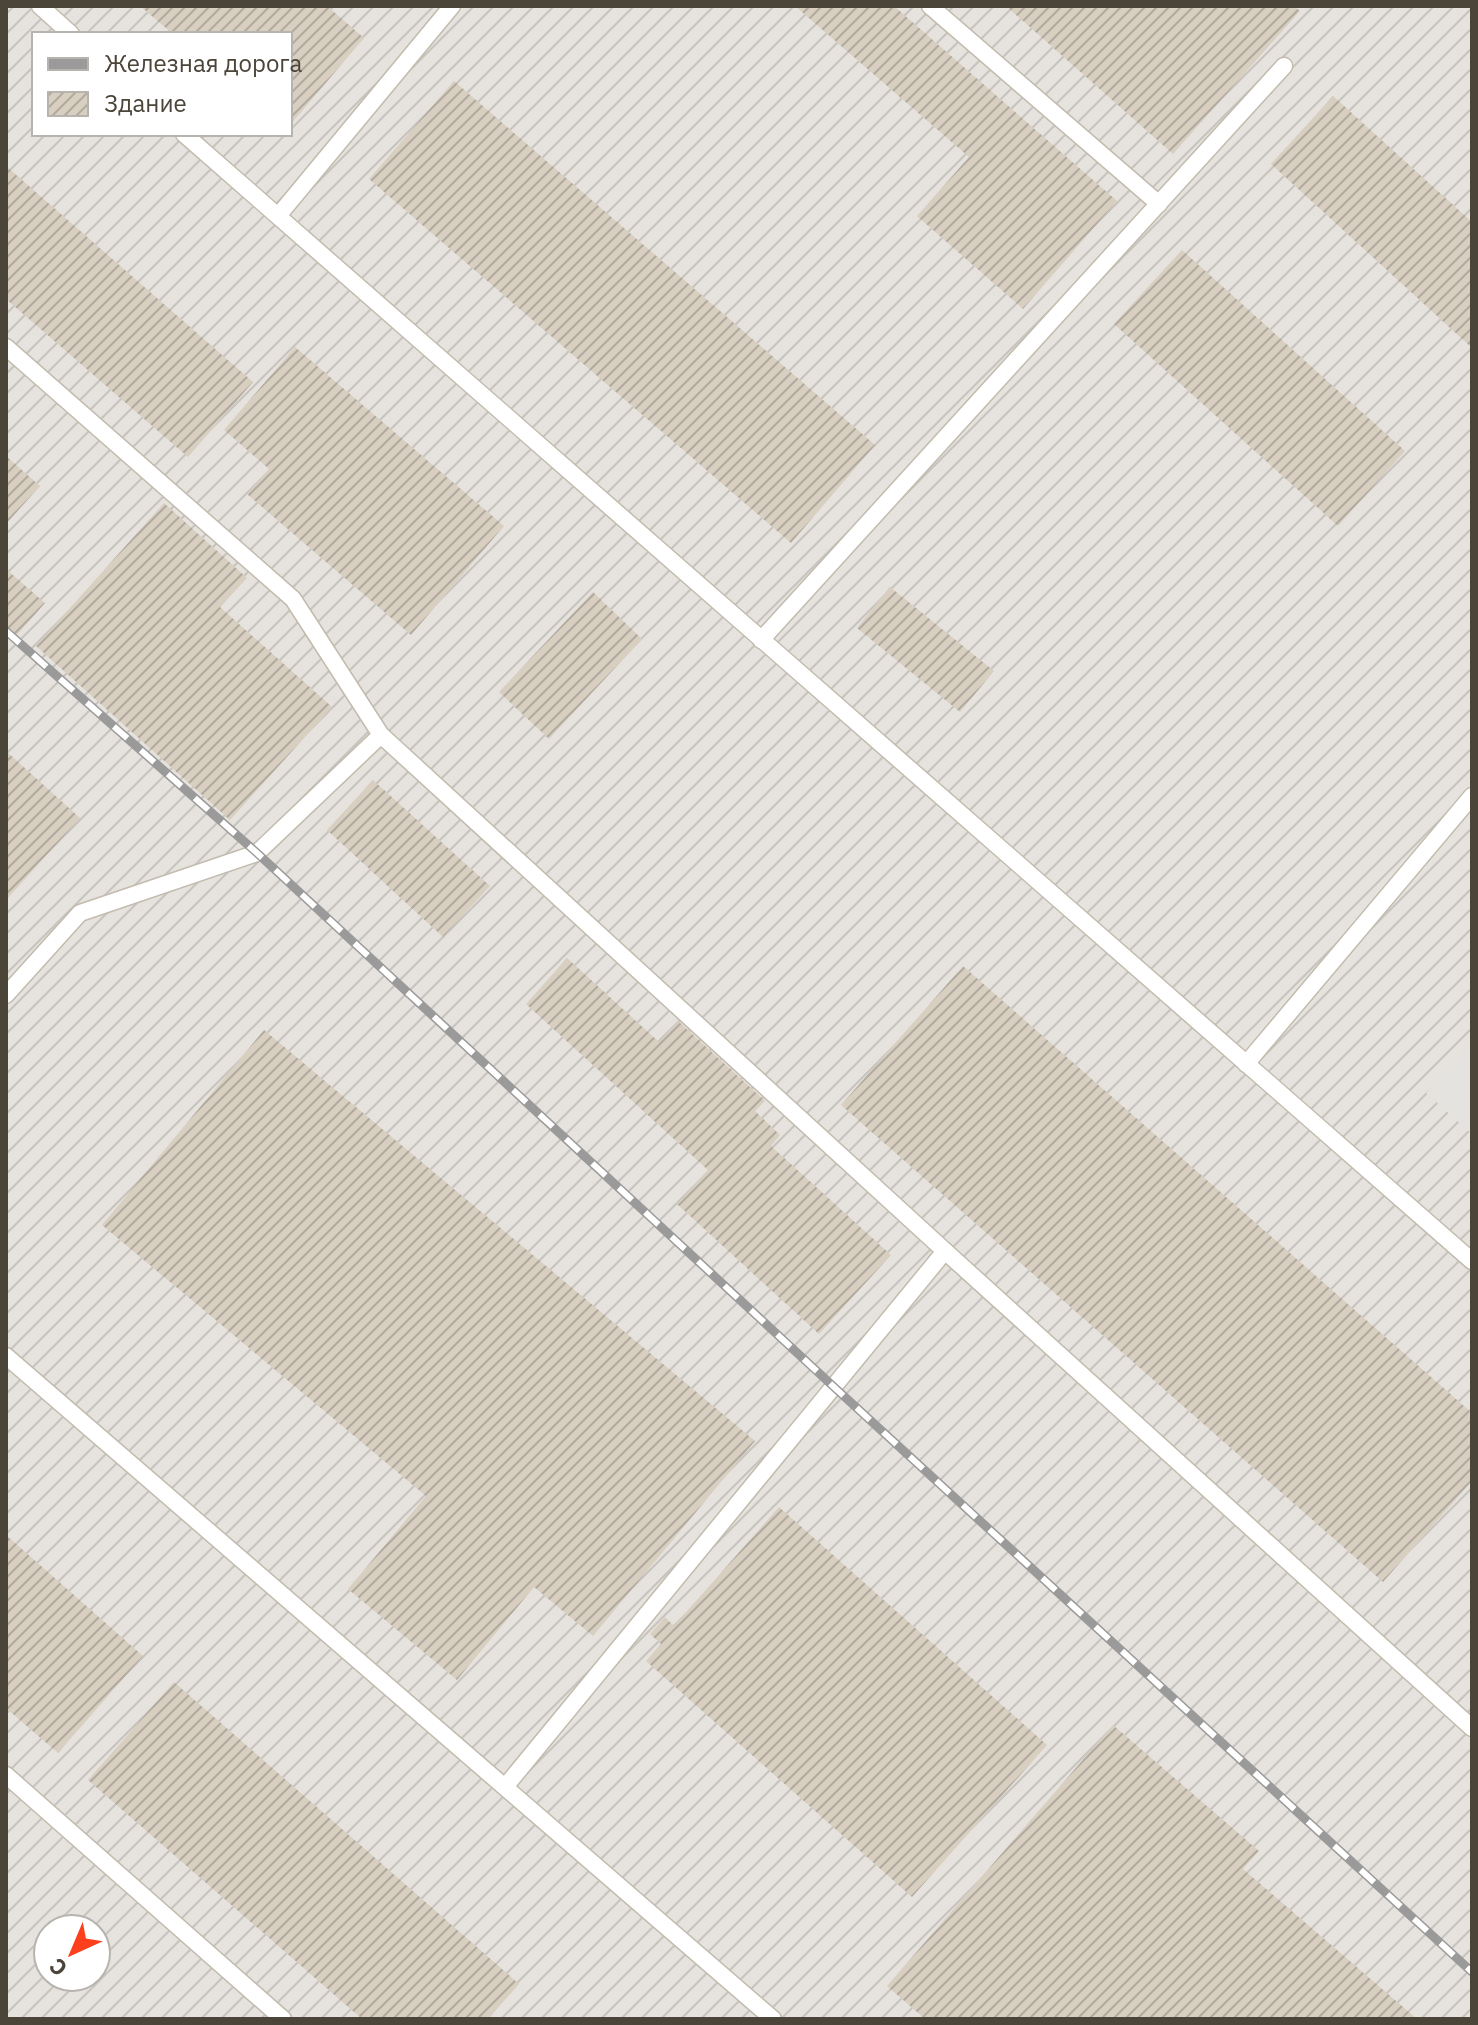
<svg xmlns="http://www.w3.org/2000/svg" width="1478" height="2025" viewBox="0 0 1478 2025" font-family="'IBM Plex Sans',sans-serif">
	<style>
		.industrial { fill: url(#industrial-furrows); fill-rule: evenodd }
		.parking { fill: #e5e3e0 }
		.building { fill: url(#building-hatch) }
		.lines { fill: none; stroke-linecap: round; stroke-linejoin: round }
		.lane-casing { stroke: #c2bbae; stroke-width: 19 }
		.lane { stroke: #fff; stroke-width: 16 }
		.rail-casing { stroke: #9a9a9a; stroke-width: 9 }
		.rail { stroke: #fff; stroke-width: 6; stroke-dasharray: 18; stroke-linecap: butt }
	</style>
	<defs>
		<pattern id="industrial-furrows" width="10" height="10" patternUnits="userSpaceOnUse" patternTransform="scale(2)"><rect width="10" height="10" fill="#e6e2dd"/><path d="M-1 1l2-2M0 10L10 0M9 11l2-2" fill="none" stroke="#c7c3be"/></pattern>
		<pattern id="building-hatch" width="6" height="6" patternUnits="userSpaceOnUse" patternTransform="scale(2)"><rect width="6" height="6" fill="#d8cfc1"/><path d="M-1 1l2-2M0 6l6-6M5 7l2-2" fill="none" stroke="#b1aa9e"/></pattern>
	</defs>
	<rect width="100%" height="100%" fill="#f6f3ec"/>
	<path class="industrial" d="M6,6H1472V2019H6ZM34,34H290V134H34ZM48,1929H96V1977H48Z"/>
	<polygon class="parking" points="1472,1042 1472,1134 1426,1093"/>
	<g class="building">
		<polygon points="140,6 327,6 364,38 290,125 290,34 173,34"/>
		<polygon points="795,6 894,6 1117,201 1023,309 917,216 969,157"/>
		<polygon points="1006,6 1294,6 1300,11 1173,154"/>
		<polygon points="454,81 875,445 791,543 369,179"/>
		<polygon points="1333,96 1472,222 1472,348 1271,164"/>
		<polygon points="6,166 253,382 188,457 6,299"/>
		<polygon points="1182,250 1405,451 1338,526 1114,324"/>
		<polygon points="295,347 504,526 411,635 247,494 269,469 224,430"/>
		<polygon points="6,456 40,486 6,524"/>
		<polygon points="164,503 247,578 220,607 332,707 230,820 36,646"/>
		<polygon points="6,569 45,603 15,637 6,629"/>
		<polygon points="890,587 994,671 960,712 857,628"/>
		<polygon points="593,592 642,639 549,739 499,692"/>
		<polygon points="6,751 80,818 6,900"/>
		<polygon points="373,780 490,886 443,937 327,830"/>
		<polygon points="567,958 659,1042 678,1021 765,1101 755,1111 780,1135 771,1146 891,1255 819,1334 677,1204 708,1170 526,1004"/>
		<polygon points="963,966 1472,1413 1472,1481 1383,1582 841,1105"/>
		<polygon points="264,1030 755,1441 593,1636 534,1587 457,1680 348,1589 426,1496 102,1225"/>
		<polygon points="779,1507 1047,1745 912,1897 646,1661 661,1644 650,1634 665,1617 674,1626"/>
		<polygon points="6,1535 143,1656 58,1753 6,1708"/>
		<polygon points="174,1682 519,1984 488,2019 362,2019 88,1780"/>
		<polygon points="1113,1725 1259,1851 1243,1869 1417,2019 925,2019 887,1986"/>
	</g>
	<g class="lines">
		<defs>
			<g id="lane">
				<polyline points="40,6 71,34"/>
				<polyline points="930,6 1159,204"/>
				<polyline points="184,134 1472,1261"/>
				<polyline points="278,216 452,6"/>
				<polyline points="6,347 293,599 381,735 945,1251 1472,1728"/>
				<polyline points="761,640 1284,66"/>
				<polyline points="6,995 80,913 257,853 381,735"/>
				<polyline points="1246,1064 1472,796"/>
				<polyline points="6,1356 773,2019"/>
				<polyline points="6,1775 283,2019"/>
				<polyline points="505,1787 945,1251"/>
			</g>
		</defs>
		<use href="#lane" class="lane-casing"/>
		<use href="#lane" class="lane"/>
		<defs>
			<polyline id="rail" points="6,631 257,853 834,1387 1472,1972"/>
		</defs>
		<use href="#rail" class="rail-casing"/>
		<use href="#rail" class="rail"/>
	</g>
	<rect width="1478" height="2025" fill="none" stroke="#4b4439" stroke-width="16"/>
	<rect x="32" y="32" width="260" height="104" fill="#ffffff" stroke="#b7b4b0" stroke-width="2"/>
	<rect x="48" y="58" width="40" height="12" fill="#9a9a9a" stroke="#b7b4b0" stroke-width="2"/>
	<text x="104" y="72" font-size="24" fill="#4b4439">Железная дорога</text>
	<rect x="48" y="92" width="40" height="24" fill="url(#building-hatch)" stroke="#b7b4b0" stroke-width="2"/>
	<text x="104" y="112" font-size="24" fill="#4b4439">Здание</text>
	<g transform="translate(72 1953) rotate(224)"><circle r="38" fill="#ffffff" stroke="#b7b4b0" stroke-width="2"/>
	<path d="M0-6L14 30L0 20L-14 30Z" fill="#fc3f1d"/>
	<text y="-12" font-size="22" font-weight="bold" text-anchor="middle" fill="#4b4439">С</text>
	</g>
</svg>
